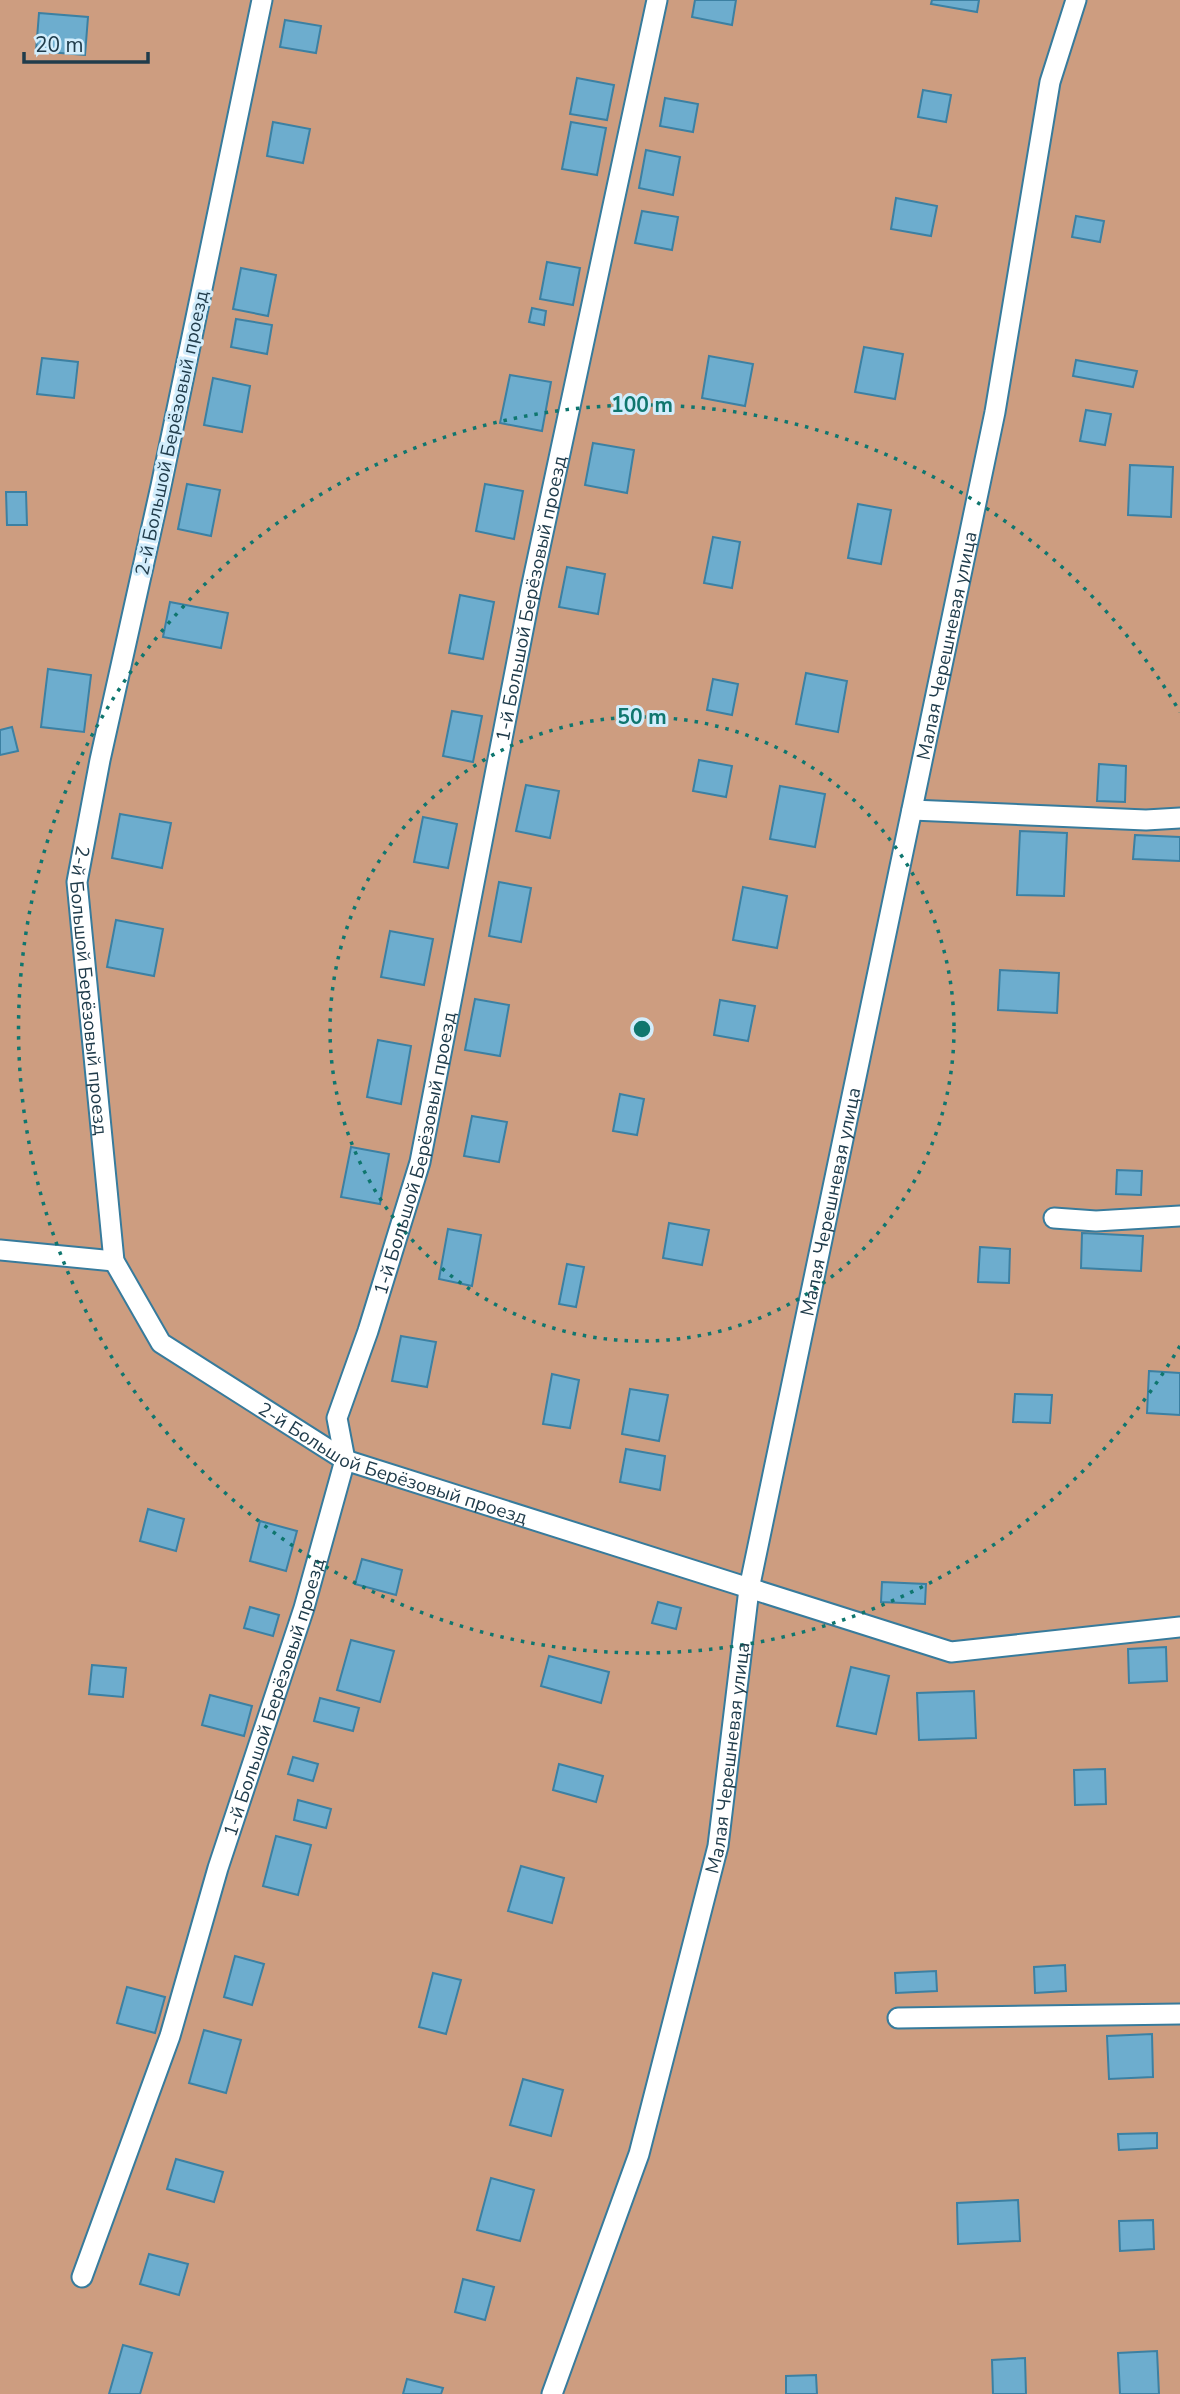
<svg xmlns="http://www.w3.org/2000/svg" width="1180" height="2394" viewBox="0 0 1180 2394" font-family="'Nunito Sans',sans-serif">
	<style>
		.green { fill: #cd9d80 }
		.building { fill: #6dadce; stroke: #3c80a2; stroke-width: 2 }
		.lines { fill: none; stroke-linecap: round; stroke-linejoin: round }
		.lane-casing { stroke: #377b9c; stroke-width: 23 }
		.lane { stroke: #fff; stroke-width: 19 }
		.ring { fill: none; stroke: #0f766e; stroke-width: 3.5; stroke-dasharray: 3.5 7 }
		.labels { text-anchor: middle; stroke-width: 6; stroke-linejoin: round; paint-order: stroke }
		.street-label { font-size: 19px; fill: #203c4b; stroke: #d2edfc }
		.centre { fill: #0f766e; stroke: #d2edfc; stroke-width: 3.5 }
		.ring-label { font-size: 21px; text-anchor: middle; font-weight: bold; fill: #0f766e; stroke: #d2edfc; stroke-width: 6; stroke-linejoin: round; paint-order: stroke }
	</style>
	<rect width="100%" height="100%" fill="#8dd2f6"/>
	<rect class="green" x="0" y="0" width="1180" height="2394"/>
	<g class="building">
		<polygon points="695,0 736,0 732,25 692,17"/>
		<polygon points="932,0 979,0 977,12 931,4"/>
		<polygon points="39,13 88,17 85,55 36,51"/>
		<polygon points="285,20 321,26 316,53 280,47"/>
		<polygon points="577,78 614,85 607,120 570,114"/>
		<polygon points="923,90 951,95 946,122 918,117"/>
		<polygon points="665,98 698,104 693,132 660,126"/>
		<polygon points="273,122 310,129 303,163 267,156"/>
		<polygon points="571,122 606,128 597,175 562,169"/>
		<polygon points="646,150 680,157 673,195 639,188"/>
		<polygon points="896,198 937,206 931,236 891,229"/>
		<polygon points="642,211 678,217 672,250 635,243"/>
		<polygon points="1076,216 1104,221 1100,242 1072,237"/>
		<polygon points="547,262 580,268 573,305 540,299"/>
		<polygon points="241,268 276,275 268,316 233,309"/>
		<polygon points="532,308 546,311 544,325 529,322"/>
		<polygon points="236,319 272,325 267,354 231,347"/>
		<polygon points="864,347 903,354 895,399 855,392"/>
		<polygon points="709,356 753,364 745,406 702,398"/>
		<polygon points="42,358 78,362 74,398 37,394"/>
		<polygon points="1076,360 1137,371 1133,387 1073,376"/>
		<polygon points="510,375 551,382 542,431 500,423"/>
		<polygon points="213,378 250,386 242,432 204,425"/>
		<polygon points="1086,410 1111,414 1105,445 1080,441"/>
		<polygon points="593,443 634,450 627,493 585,485"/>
		<polygon points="1130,465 1173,467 1171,517 1128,515"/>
		<polygon points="187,484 220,490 211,536 178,529"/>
		<polygon points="485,484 523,491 514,539 476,531"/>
		<polygon points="6,492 26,492 27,525 7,525"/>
		<polygon points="858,504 891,510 881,564 848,558"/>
		<polygon points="713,537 740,542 732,588 704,583"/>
		<polygon points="567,567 605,574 598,614 559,607"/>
		<polygon points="460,595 494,602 483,659 449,653"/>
		<polygon points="170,602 228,613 221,648 163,637"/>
		<polygon points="48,669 91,675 84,732 41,727"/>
		<polygon points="806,673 847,681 838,732 796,724"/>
		<polygon points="713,679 738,684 732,715 707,710"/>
		<polygon points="452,711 482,716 473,762 443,756"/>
		<polygon points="12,727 18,751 0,755 0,730"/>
		<polygon points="699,760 732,766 726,797 693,791"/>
		<polygon points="1099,764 1126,766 1125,802 1097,801"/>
		<polygon points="526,785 559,791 550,838 516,831"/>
		<polygon points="780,786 825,794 815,847 770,839"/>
		<polygon points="120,814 171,823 162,868 112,858"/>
		<polygon points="423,817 457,824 448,868 414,862"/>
		<polygon points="1020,831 1067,833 1064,896 1017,895"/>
		<polygon points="1135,835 1180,837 1180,861 1133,859"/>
		<polygon points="499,882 531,888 521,942 489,936"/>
		<polygon points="743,887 787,896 777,948 733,940"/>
		<polygon points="116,920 163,929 154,976 107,967"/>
		<polygon points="390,931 433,939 424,985 381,977"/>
		<polygon points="1000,970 1059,973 1057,1013 998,1010"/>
		<polygon points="475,999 509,1005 500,1056 465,1050"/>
		<polygon points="720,1000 755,1006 748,1041 714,1035"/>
		<polygon points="378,1040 411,1046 401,1104 367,1097"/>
		<polygon points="620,1094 644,1099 637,1135 613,1131"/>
		<polygon points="472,1116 507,1122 499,1162 464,1156"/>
		<polygon points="351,1147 389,1154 380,1204 341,1197"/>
		<polygon points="1117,1170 1142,1171 1141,1195 1116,1194"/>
		<polygon points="669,1223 709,1230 702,1265 663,1258"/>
		<polygon points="448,1229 481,1235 472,1286 439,1279"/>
		<polygon points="1082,1233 1143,1236 1141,1271 1081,1268"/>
		<polygon points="980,1247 1010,1249 1009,1283 978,1282"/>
		<polygon points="567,1264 584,1267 576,1307 559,1304"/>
		<polygon points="401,1336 436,1342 427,1387 392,1381"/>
		<polygon points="1149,1371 1180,1373 1180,1415 1147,1413"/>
		<polygon points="552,1374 579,1380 570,1428 543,1424"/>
		<polygon points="630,1389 668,1395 659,1441 622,1434"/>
		<polygon points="1015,1394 1052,1395 1050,1423 1013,1422"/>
		<polygon points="626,1449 665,1456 660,1490 620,1482"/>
		<polygon points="148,1509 184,1519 176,1551 140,1541"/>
		<polygon points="260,1521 297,1531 286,1571 250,1561"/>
		<polygon points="362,1559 402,1570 396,1595 355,1584"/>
		<polygon points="882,1582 926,1584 925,1604 881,1602"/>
		<polygon points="658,1602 681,1608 676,1629 652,1623"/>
		<polygon points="250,1607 279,1615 273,1636 244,1628"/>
		<polygon points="351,1640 394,1651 380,1702 337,1690"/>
		<polygon points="1166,1647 1167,1681 1129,1683 1128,1649"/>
		<polygon points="549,1656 609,1672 601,1703 541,1686"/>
		<polygon points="92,1665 126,1668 123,1697 89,1694"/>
		<polygon points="851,1667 889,1676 876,1734 837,1726"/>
		<polygon points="974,1691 976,1738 919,1740 917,1693"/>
		<polygon points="210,1695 252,1706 244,1736 202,1725"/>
		<polygon points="320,1698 359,1708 353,1731 314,1721"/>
		<polygon points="293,1757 318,1764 313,1781 288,1774"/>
		<polygon points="559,1764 603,1776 596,1802 553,1790"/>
		<polygon points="1105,1769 1106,1804 1075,1805 1074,1770"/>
		<polygon points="298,1800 331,1809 326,1828 294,1820"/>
		<polygon points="276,1836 311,1845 298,1895 263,1886"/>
		<polygon points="521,1866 564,1878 552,1923 508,1911"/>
		<polygon points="235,1956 264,1964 252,2005 224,1997"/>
		<polygon points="1065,1965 1066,1991 1035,1993 1034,1967"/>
		<polygon points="936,1971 937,1991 896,1993 895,1973"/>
		<polygon points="433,1973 461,1980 446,2034 419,2027"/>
		<polygon points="127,1987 165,1997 155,2033 117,2023"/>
		<polygon points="204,2030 241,2040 226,2093 189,2083"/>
		<polygon points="1152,2034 1153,2077 1109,2079 1107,2036"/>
		<polygon points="523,2079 563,2090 551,2136 510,2125"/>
		<polygon points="1157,2133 1157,2148 1119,2150 1118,2134"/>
		<polygon points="176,2159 223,2172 214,2202 167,2189"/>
		<polygon points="491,2178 534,2190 520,2241 477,2230"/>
		<polygon points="1018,2200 1020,2241 958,2244 957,2203"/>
		<polygon points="1153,2220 1154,2249 1120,2251 1119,2221"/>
		<polygon points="149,2254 188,2264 179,2295 140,2284"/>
		<polygon points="463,2279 494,2287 485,2320 455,2312"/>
		<polygon points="123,2345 152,2353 140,2394 109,2394"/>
		<polygon points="1157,2351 1159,2394 1120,2394 1118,2353"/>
		<polygon points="1025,2358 1026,2394 993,2394 992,2360"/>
		<polygon points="816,2375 817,2394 786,2394 786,2376"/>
		<polygon points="407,2379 443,2388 441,2394 403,2394"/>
	</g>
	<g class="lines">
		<defs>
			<g id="lane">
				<path id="s1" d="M262,0L161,486L100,760L77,882L114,1261L161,1343L345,1460L951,1652L1180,1627"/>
				<polyline points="912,810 1146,820 1180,818"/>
				<polyline points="1054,1218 1096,1221 1180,1216"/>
				<polyline points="0,1250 114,1261"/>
				<polyline points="898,2018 1180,2014"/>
				<path id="s2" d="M82,2277L170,2036L218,1868L304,1608L345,1460L337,1418L368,1331L420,1162L531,589L657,0"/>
				<path id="s3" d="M552,2394L639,2154L718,1846L749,1589L995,412L1050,82L1076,0"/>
			</g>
		</defs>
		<use href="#lane" class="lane-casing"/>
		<use href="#lane" class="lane"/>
	</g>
	<g class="ring">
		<circle cx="642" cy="1029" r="312"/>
		<path d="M1180 1346A624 624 0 1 1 1180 712"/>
	</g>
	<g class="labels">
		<g class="street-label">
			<text transform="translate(171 433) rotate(-78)" y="7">2-й Большой Берёзовый проезд</text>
			<text dy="7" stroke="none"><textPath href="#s2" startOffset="1745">1-й Большой Берёзовый проезд</textPath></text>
			<text dy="7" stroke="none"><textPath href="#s3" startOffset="1796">Малая Черешневая улица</textPath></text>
			<text dy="7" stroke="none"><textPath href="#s1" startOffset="1010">2-й Большой Берёзовый проезд</textPath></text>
			<text dy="7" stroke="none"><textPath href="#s2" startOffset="1178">1-й Большой Берёзовый проезд</textPath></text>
			<text dy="7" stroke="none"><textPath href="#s3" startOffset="1228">Малая Черешневая улица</textPath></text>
			<text dy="7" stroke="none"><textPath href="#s1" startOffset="1640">2-й Большой Берёзовый проезд</textPath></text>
			<text dy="7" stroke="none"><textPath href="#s2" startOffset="611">1-й Большой Берёзовый проезд</textPath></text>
			<text dy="7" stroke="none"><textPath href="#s3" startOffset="662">Малая Черешневая улица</textPath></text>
		</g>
	</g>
	<circle cx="642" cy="1029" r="10" class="centre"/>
	<g class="ring-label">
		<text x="642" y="412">100 m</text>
		<text x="642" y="724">50 m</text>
	</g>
	<path d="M24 52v10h124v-10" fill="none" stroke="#203c4b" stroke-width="3.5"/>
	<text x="35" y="52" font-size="21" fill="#203c4b" stroke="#d2edfc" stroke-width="5" paint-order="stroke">20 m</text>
</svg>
